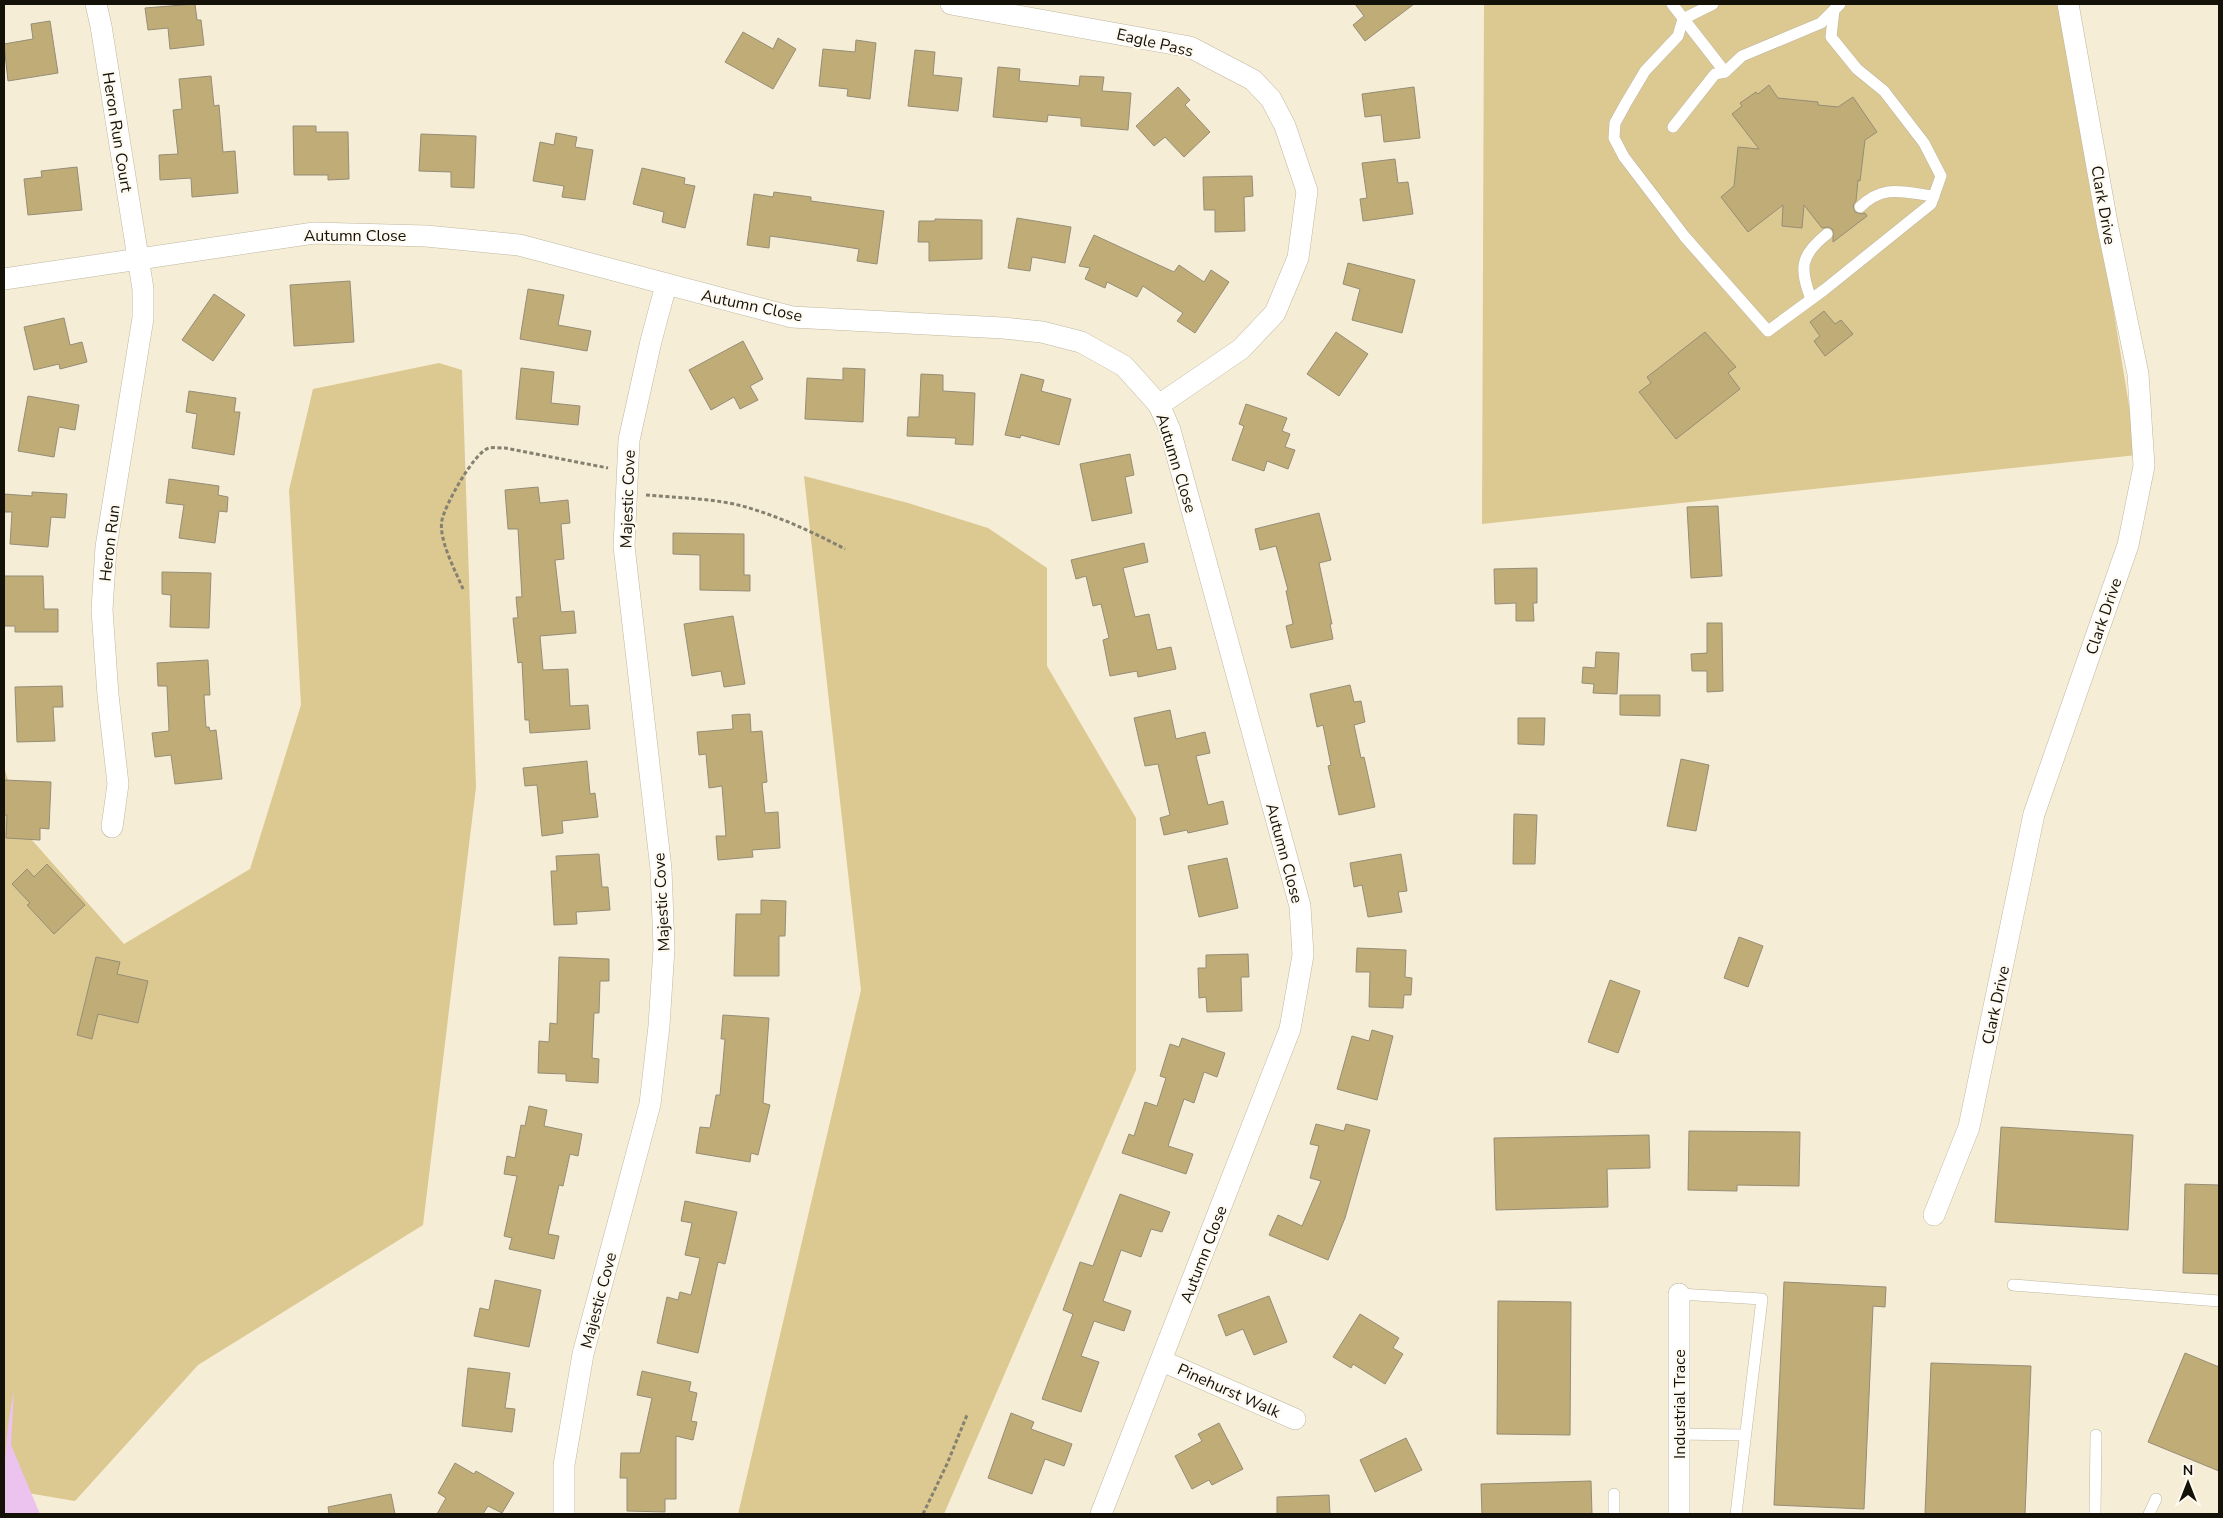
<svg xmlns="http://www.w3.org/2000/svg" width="2223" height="1518" viewBox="0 0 2223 1518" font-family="'Nunito Sans',sans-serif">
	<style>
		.green { fill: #dcc891 }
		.water { fill: #ecc2ef }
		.building { fill: #c0ac76; stroke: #958d77 }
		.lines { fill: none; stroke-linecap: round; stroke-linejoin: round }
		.lane-casing { stroke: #bfb7a0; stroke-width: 12 }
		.street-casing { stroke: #bfb7a0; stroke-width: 22 }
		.path { stroke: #858070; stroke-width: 3; stroke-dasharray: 4 2.5; stroke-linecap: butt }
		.lane { stroke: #fff; stroke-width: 11 }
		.street { stroke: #fff; stroke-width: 21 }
		.labels { text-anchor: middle; stroke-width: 4.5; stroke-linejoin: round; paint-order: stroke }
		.street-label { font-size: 16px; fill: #141109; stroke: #fefaf1 }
	</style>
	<rect width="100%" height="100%" fill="#f5edd5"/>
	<g class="green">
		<polygon points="1484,4 2064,4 2137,455 1482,524"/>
		<polygon points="439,363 462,370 476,787 423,1225 198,1365 75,1501 4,1489 4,767 24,831 124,944 250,869 301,705 289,490 313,389"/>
		<polygon points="804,476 908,503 988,528 1047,568 1047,666 1136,818 1136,1070 944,1514 738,1514 861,990"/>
	</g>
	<path class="water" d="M14,1391L11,1445L40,1514H4C4,1472 5,1432 14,1391Z"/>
	<g class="building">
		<polygon points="195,4 197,20 201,20 204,45 170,49 168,28 148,30 145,8"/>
		<polygon points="1355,4 1414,4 1365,41 1353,25 1364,16"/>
		<polygon points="50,21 58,73 8,81 4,44 33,39 31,24"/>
		<polygon points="743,32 773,49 778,38 796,49 773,89 725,62"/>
		<polygon points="856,40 876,43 870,99 847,96 848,89 819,86 823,49 855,52"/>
		<polygon points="915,50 935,52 933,75 962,78 958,111 908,106"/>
		<polygon points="998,67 1020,69 1019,81 1079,86 1080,76 1104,77 1102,91 1131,93 1128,130 1081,126 1081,118 1048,115 1047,122 993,117"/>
		<polygon points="211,76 214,106 219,105 223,152 235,151 238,193 192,197 191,178 160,180 159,155 178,154 173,110 182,109 179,79"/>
		<polygon points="1769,85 1778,98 1818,102 1818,105 1838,107 1853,97 1877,132 1865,140 1860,181 1858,180 1856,201 1853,205 1855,212 1861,214 1865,213 1867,216 1833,242 1833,230 1829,227 1822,228 1804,205 1802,228 1782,226 1783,205 1748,232 1721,197 1734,186 1738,147 1759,149 1732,114 1742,106 1740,103 1756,92 1758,94"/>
		<polygon points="1178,87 1190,100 1185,105 1210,132 1184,157 1165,137 1154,146 1136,126"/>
		<polygon points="1414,87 1420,138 1384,142 1381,115 1365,117 1362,94"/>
		<polygon points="293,126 316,126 316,132 348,132 349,179 328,180 328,175 294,175"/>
		<polygon points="556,133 577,137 575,147 593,150 585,200 562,197 564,186 533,181 540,142 554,145"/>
		<polygon points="421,134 476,136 474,188 451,187 451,172 419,171"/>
		<polygon points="1395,159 1398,183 1408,182 1413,214 1363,221 1360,199 1367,198 1362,163"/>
		<polygon points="77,167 82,210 28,215 24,179 42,177 41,171"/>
		<polygon points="642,168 685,178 684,184 695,186 685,228 662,222 664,212 633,204"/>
		<polygon points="1252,176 1253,196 1244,197 1245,231 1215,232 1215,210 1204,210 1203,177"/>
		<polygon points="774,192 811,197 811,201 884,211 877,264 857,261 859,249 827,244 770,236 769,248 747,245 754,194 773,197"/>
		<polygon points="1017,218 1071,227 1065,263 1032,257 1030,271 1008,268"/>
		<polygon points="935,219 982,220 982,259 929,261 929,242 918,242 919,221 935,221"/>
		<polygon points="1094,235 1174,272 1179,265 1204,282 1211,270 1229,282 1195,333 1177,321 1183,313 1143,286 1137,297 1107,282 1105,288 1085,279 1090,268 1079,266"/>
		<polygon points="1348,263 1415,280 1402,333 1352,320 1360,289 1343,284"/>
		<polygon points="350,281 354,342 294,346 290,285"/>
		<polygon points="528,289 564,295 558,325 591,331 587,351 520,339"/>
		<polygon points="214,294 245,315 213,361 182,340"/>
		<polygon points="1824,311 1835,324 1841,320 1853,334 1825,356 1814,341 1820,336 1810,322"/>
		<polygon points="64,318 70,345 82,342 87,362 60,369 59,364 34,370 24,327"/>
		<polygon points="1336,332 1368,354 1339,396 1307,374"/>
		<polygon points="1705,332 1736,367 1728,373 1740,389 1676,439 1639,392 1651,383 1647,377"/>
		<polygon points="743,341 763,379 750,386 758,400 740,409 734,397 711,410 689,370"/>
		<polygon points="521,368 554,372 551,403 580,406 578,425 516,419"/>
		<polygon points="843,368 865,369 863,422 805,419 807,378 843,380"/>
		<polygon points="921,374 943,375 943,391 975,393 973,445 955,444 956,438 907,436 908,417 919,417"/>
		<polygon points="1021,374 1044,380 1041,391 1071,399 1059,445 1021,435 1020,438 1005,435"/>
		<polygon points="189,391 236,398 234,412 240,412 234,455 192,448 197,414 186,412"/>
		<polygon points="28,396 79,405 75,430 59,427 54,457 18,451"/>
		<polygon points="1246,404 1287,418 1282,431 1290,434 1285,447 1295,450 1288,469 1267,461 1264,471 1232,460 1244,426 1239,424"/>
		<polygon points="1130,454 1134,475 1125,477 1132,513 1092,521 1080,464"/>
		<polygon points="169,479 219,486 218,495 228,497 227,512 219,511 215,543 179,538 184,505 166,503"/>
		<polygon points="538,487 540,503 568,500 570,523 561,524 564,559 555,560 561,612 574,611 576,633 540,636 543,670 568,669 570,706 588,705 590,729 530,733 529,720 525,720 522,662 518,663 513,618 518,618 516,597 522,597 518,529 508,529 505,490"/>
		<polygon points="32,492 67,494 65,518 51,517 48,547 10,544 12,512 4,512 4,494 32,496"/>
		<polygon points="1718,506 1722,576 1691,578 1687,507"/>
		<polygon points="1319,513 1331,560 1319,563 1332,624 1330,624 1333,639 1291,648 1286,626 1293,624 1286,591 1288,590 1276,546 1260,550 1255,529"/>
		<polygon points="673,533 744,534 744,575 750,575 750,591 700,590 700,555 673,554"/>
		<polygon points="1144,543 1148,562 1123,568 1135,617 1149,614 1157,650 1171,647 1176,669 1138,677 1137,671 1110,676 1103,640 1109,638 1101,604 1093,606 1086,576 1076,579 1071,560"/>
		<polygon points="1537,568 1537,603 1533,603 1534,621 1516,621 1516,603 1495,604 1494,569"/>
		<polygon points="162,572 211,573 209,628 170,627 171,595 162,594"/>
		<polygon points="4,576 43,576 44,609 58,609 58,632 15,632 15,626 4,626"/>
		<polygon points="733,616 745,684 724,687 721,671 692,676 684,624"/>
		<polygon points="1707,623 1722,623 1723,691 1707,692 1707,671 1692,671 1691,654 1707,653"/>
		<polygon points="1596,652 1619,653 1617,694 1593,693 1594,684 1582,683 1583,667 1595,668"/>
		<polygon points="208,660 210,695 204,695 206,727 209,727 210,731 216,730 222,779 175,784 171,755 155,757 152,733 169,731 167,686 158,686 157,663"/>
		<polygon points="1350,685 1354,702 1361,701 1365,722 1354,725 1361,758 1364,757 1375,807 1339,815 1328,766 1331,765 1323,725 1317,727 1310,694"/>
		<polygon points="62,686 63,707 53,707 55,741 17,742 15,687"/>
		<polygon points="1620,695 1660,695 1660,716 1620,715"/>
		<polygon points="1170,710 1176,739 1205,732 1210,753 1196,756 1208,805 1223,801 1228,824 1188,833 1187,830 1164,835 1160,818 1170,815 1158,764 1145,766 1134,718"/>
		<polygon points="750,714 751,732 762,731 767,782 762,783 765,813 778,812 780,848 752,850 753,857 718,860 716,836 726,836 722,786 709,788 706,754 699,755 697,732 733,729 732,715"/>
		<polygon points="1518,718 1545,718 1544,745 1518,744"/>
		<polygon points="1681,759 1709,765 1696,831 1667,826"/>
		<polygon points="587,761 590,794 595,793 598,817 562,821 563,833 542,836 537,785 525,786 523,768"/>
		<polygon points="4,780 51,782 49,829 40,828 40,840 6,838 7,815 4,815"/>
		<polygon points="1514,814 1537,815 1535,864 1513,864"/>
		<polygon points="599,854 602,887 608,887 610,910 576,912 577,924 554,925 551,871 557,871 556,856"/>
		<polygon points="1401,854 1407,891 1398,892 1402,912 1368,917 1362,885 1354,887 1350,863"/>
		<polygon points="1227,858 1238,908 1199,917 1188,866"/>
		<polygon points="47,864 85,905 54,934 27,905 30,903 12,884 27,869 34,877"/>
		<polygon points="761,900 786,901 785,936 779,936 779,976 734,976 736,914 761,914"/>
		<polygon points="1739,937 1763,946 1748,987 1724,978"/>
		<polygon points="1357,948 1406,950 1405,977 1412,978 1411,995 1404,995 1403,1008 1369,1007 1370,972 1356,972"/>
		<polygon points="1248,954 1249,977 1241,977 1242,1011 1207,1012 1206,997 1199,998 1198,968 1206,968 1206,955"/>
		<polygon points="96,957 120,962 117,974 148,981 138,1023 98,1014 92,1039 77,1035"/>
		<polygon points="559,957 609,959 609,981 600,981 599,1013 594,1013 592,1058 599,1059 598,1083 566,1081 566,1074 538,1073 539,1041 549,1042 550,1023 557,1024"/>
		<polygon points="1610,980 1640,991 1618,1053 1588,1042"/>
		<polygon points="723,1015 769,1018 763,1103 770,1105 758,1155 751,1153 750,1162 696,1153 700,1127 710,1128 716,1095 720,1095 725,1039 721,1039"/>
		<polygon points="1372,1030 1393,1036 1377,1100 1337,1089 1352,1036 1369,1041"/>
		<polygon points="1182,1038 1225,1053 1217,1077 1204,1072 1194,1103 1184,1099 1168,1146 1193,1154 1186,1174 1122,1153 1129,1134 1134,1136 1145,1102 1157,1106 1166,1078 1160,1076 1170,1044 1179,1047"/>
		<polygon points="529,1106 547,1110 544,1126 582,1134 578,1156 570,1154 563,1186 559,1185 548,1234 559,1236 554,1259 509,1249 512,1238 504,1236 517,1176 504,1174 507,1156 515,1158 521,1125 525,1126"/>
		<polygon points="1316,1124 1344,1131 1346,1124 1370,1130 1345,1218 1328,1260 1269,1235 1278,1215 1302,1226 1321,1181 1310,1178 1319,1146 1310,1144"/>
		<polygon points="2001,1127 2133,1135 2128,1230 1995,1222"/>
		<polygon points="1689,1131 1800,1132 1799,1186 1737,1185 1737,1191 1688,1190"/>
		<polygon points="1649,1135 1650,1168 1607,1169 1608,1207 1496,1210 1494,1138"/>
		<polygon points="2185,1184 2219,1185 2219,1274 2183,1273"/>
		<polygon points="1120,1194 1170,1212 1162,1232 1151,1229 1141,1257 1121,1250 1103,1301 1131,1311 1124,1331 1094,1321 1081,1356 1099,1362 1081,1412 1042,1399 1073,1314 1063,1310 1080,1262 1093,1266"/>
		<polygon points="685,1201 737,1212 725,1264 718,1262 698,1353 657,1343 667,1297 678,1300 680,1292 691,1295 700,1258 685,1255 692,1223 681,1221"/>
		<polygon points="495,1280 541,1290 529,1347 474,1336 480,1308 489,1310"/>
		<polygon points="1784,1282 1886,1287 1885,1307 1873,1306 1864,1509 1774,1505"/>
		<polygon points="1269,1296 1287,1342 1254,1355 1243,1329 1226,1336 1218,1315"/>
		<polygon points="1498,1301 1571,1302 1570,1435 1497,1434"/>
		<polygon points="1360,1314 1399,1338 1393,1348 1403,1354 1385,1384 1353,1364 1351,1368 1333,1357"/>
		<polygon points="2185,1353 2219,1367 2219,1471 2148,1442"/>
		<polygon points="1931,1363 2031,1366 2025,1514 1925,1514"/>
		<polygon points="468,1368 510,1373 505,1408 515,1409 512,1432 462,1426"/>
		<polygon points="642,1371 691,1382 689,1391 697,1393 691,1421 697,1422 693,1440 676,1436 676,1499 665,1499 665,1512 627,1511 627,1478 620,1478 621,1453 640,1453 652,1398 637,1395"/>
		<polygon points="1011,1413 1034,1422 1031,1429 1072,1444 1064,1466 1045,1459 1032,1494 988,1478"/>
		<polygon points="1219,1423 1243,1469 1212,1485 1209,1480 1192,1489 1175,1456 1202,1441 1198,1434"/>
		<polygon points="1406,1438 1422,1470 1375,1492 1360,1460"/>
		<polygon points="455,1463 474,1474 476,1471 514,1493 502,1513 488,1506 483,1514 437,1514 446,1498 438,1493"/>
		<polygon points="1591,1481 1592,1514 1482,1514 1481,1484"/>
		<polygon points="391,1494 395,1514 329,1514 328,1507"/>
		<polygon points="1329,1495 1330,1514 1277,1514 1277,1497"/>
	</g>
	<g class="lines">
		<defs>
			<g id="lane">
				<polyline points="1672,4 1725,72 1742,56 1821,23 1840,4"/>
				<polyline points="1713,4 1683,19 1678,36 1645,71 1626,103 1615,123 1614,138 1624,157 1685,237 1768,331 1824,290 1931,204 1941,176 1924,143 1884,91 1857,69 1831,37 1834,10"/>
				<polyline points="1673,127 1715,74 1725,72"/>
				<path d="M1860,207C1885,183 1904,193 1934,196"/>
				<path d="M1811,299C1800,269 1799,256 1827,234"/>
				<polyline points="2013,1285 2219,1301"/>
				<polyline points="1679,1294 1762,1299 1736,1514"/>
				<polyline points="1678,1434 1745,1435"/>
				<polyline points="1614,1494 1614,1514"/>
				<polyline points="2095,1514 2096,1435"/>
				<polyline points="2149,1514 2156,1499"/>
			</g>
			<g id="street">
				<polyline points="96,4 101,26 143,289 143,318 106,547 102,610 108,695 118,784 112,827"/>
				<polyline points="951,4 1190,47 1253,80 1271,99 1285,126 1307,191 1298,258 1275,313 1241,349 1159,405"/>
				<polyline points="4,279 314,233 426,236 519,245 792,317 1003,328 1042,332 1081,342 1124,366 1159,405 1170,430 1300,906 1303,955 1290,1029 1101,1514"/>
				<polyline points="1934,1215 1969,1127 2034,814 2128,545 2144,466 2138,374 2107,223 2068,4"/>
				<polyline points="1679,1294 1679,1514"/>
				<polyline points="1162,1361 1295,1419"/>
				<polyline points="564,1514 564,1465 583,1354 650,1104 659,1026 664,948 661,869 624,546 629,440 651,341 666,285"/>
			</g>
		</defs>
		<use href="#lane" class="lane-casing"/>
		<use href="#street" class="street-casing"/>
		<g class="path">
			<path d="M646,495C678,498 714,498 746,507C780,517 813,532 845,549"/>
			<path d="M463,589C456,572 438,539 442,520C445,505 474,452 489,448C494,447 500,448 505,448L608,468"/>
			<polyline points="923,1514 947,1464 967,1415"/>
		</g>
		<use href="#lane" class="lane"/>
		<use href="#street" class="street"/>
	</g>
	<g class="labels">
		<g class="street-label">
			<text transform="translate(1155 42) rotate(13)" y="6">Eagle Pass</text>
			<text transform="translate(118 132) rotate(81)" y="6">Heron Run Court</text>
			<text transform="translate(2104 205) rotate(80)" y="6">Clark Drive</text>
			<text x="355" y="241">Autumn Close</text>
			<text transform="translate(752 305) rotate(12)" y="6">Autumn Close</text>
			<text transform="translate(1177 463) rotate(73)" y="6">Autumn Close</text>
			<text transform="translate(627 499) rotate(-88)" y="6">Majestic Cove</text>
			<text transform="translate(109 543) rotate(-83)" y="6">Heron Run</text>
			<text transform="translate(2103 616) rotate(-71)" y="6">Clark Drive</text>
			<text transform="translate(1285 853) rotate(75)" y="6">Autumn Close</text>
			<text transform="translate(661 902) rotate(-93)" y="6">Majestic Cove</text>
			<text transform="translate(1995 1005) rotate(-78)" y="6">Clark Drive</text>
			<text transform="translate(1203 1254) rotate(-69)" y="6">Autumn Close</text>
			<text transform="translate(598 1300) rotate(-75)" y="6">Majestic Cove</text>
			<text transform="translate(1229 1390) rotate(24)" y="6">Pinehurst Walk</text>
			<text transform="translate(1679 1404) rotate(-90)" y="6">Industrial Trace</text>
		</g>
	</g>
	<rect width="2223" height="1518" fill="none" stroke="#141109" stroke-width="10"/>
	<g transform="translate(2188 1483)" stroke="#fefaf1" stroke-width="4" paint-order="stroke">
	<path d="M0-4L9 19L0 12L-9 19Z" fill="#141109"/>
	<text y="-8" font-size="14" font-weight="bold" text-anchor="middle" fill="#141109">N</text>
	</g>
</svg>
